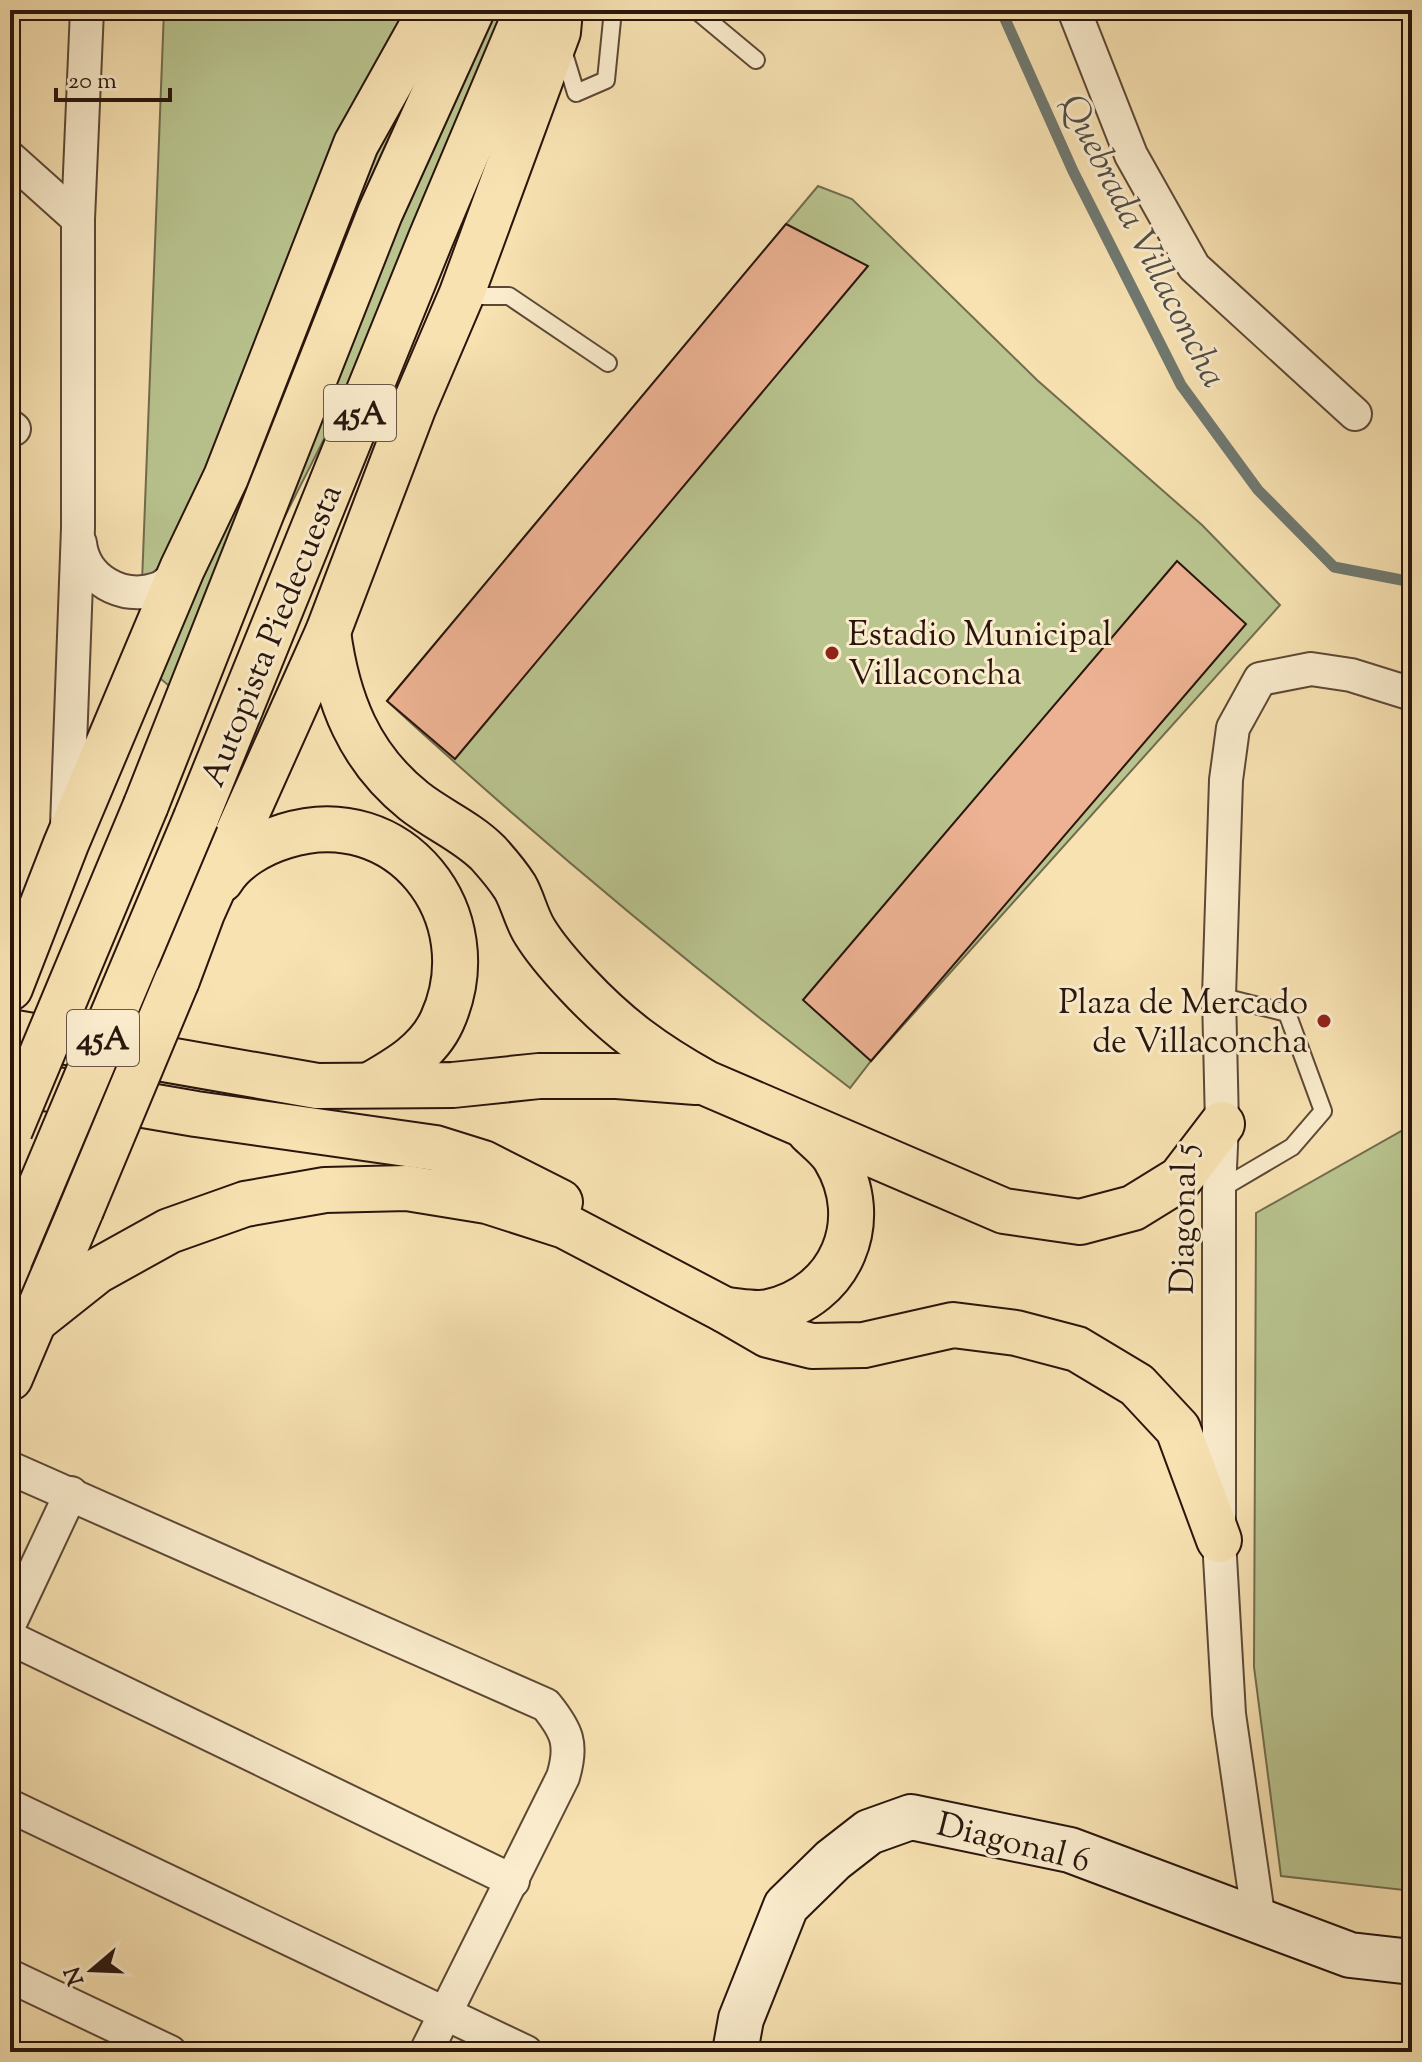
<svg xmlns="http://www.w3.org/2000/svg" width="1422" height="2062" viewBox="0 0 1422 2062" font-family="'Sorts Mill Goudy',serif">
	<style>
		.green { fill: #b9c48f; stroke: #716c4e; stroke-width: 2 }
		.lines { fill: none; stroke-linecap: round; stroke-linejoin: round }
		.stream { stroke: #707971; stroke-width: 11 }
		.building { fill: #edb293; stroke: #29150d; stroke-width: 2 }
		.lane-casing { stroke: #5d4836; stroke-width: 20 }
		.street-casing { stroke: #5d4836; stroke-width: 36 }
		.secondary-casing { stroke: #29150d; stroke-width: 48 }
		.highway-casing { stroke: #29150d; stroke-width: 48 }
		.lane { stroke: #faeccd; stroke-width: 16 }
		.street { stroke: #faeccd; stroke-width: 32 }
		.secondary { stroke: #faeccd; stroke-width: 44 }
		.highway { stroke: #f8e2b2; stroke-width: 44 }
		.highway-bridge-casing { stroke: #29150d; stroke-width: 48; stroke-linecap: butt }
		.highway-bridge { stroke: #f8e2b2; stroke-width: 44 }
		.poi-dot { fill: #8f2418; stroke: #faeccd; stroke-width: 3 }
		.labels { text-anchor: middle; stroke-width: 6; stroke-linejoin: round; paint-order: stroke }
		.shield { fill: #faeccd; stroke: #685647; stroke-width: 2 }
		.shield-label { font-size: 32px; font-weight: bold; fill: #29150d }
		.poi-label { font-size: 34px; fill: #29150d; stroke: #faeccd; text-anchor: start }
		.street-label { font-size: 34px; fill: #29150d; stroke: #faeccd }
		.water-label { font-size: 36px; font-style: italic; fill: #524f47; stroke: #faeccd }
	</style>
	<rect width="100%" height="100%" fill="#f8e2b2"/>
	<filter id="stains"><feTurbulence type="fractalNoise" baseFrequency=".0025" numOctaves="4"/><feColorMatrix values="0 0 0 0 .2 0 0 0 0 .09 0 0 0 0 .02 0 0 0 .5 -.17"/></filter>
	<radialGradient id="worn" r=".72"><stop offset=".6" stop-color="#630" stop-opacity="0"/><stop offset="1" stop-color="#630" stop-opacity=".3"/></radialGradient>
	<g class="green">
		<polygon points="164,10 541,10 190,704 139,660"/>
		<path d="M818,186L852,199L1037,380L1202,525L1280,605L871,1061L850,1088C690,966 535,837 387,701Z"/>
		<polygon points="1412,1125 1412,1891 1281,1876 1254,1667 1256,1213"/>
	</g>
	<g class="lines">
		<polyline class="stream" points="1001,10 1073,171 1181,385 1258,490 1334,567 1412,582"/>
	</g>
	<g class="building">
		<polygon points="786,224 868,266 455,759 387,701"/>
		<polygon points="1177,561 1246,624 871,1061 803,1000"/>
	</g>
	<g class="lines">
		<defs>
			<g id="lane">
				<polyline points="696,10 756,60"/>
				<polyline points="562,47 576,93 606,80 613,10"/>
				<polyline points="466,296 509,296 608,363"/>
				<polyline points="1219,996 1287,1013 1323,1111 1292,1147 1219,1190"/>
			</g>
			<g id="street">
				<polyline points="1074,10 1131,155 1194,267 1355,414"/>
				<polyline points="10,158 78,219"/>
				<polyline points="10,426 14,429"/>
				<path d="M80,543C84,579 122,601 157,589C166,586 175,576 182,569"/>
				<polyline points="67,826 78,528 78,219 87,10"/>
				<path d="M10,1468L546,1705C567,1731 573,1744 563,1777L426,2052"/>
				<polyline points="10,1623 71,1493"/>
				<polyline points="10,1638 513,1881"/>
				<polyline points="10,1806 526,2052"/>
				<polyline points="1259,1921 1229,1714 1219,1540 1219,1190 1222,1124 1219,996 1226,780 1233,728 1260,679 1311,669 1351,675 1412,694"/>
				<polyline points="10,1976 170,2052"/>
			</g>
			<polyline id="secondary" points="735,2052 741,2019 786,1906 833,1860 869,1832 911,1817 1070,1850 1350,1955 1412,1962"/>
			<g id="highway">
				<path d="M328,632C337,700 359,757 414,801C438,820 466,831 488,853C497,863 508,876 515,887C523,901 526,918 535,932C546,950 562,968 577,984C618,1028 654,1054 706,1083L1004,1211L1080,1222L1133,1208L1180,1179L1222,1124"/>
				<polyline points="146,805 380,213 472,10"/>
				<polyline points="196,818 431,238 527,10"/>
				<path d="M221,880C234,858 262,843 285,836C399,800 490,915 442,1021C428,1052 398,1069 370,1085"/>
				<polyline points="177,980 202,913 328,632 414,406 461,296 558,32 560,10"/>
				<polyline points="10,988 66,844 182,569 226,477 356,144 431,10"/>
				<polyline points="10,1032 317,1086 453,1085 539,1076 617,1076 696,1082"/>
				<polyline points="10,1082 196,1114 435,1148 483,1163 560,1202"/>
				<path d="M725,1310C739,1311 756,1315 769,1312C841,1296 873,1221 835,1158C829,1148 817,1139 809,1131"/>
				<polyline points="34,1321 97,1271 169,1231 245,1204 325,1190 407,1188 487,1201 565,1226 725,1310 768,1335 812,1346 864,1345 953,1325 1016,1333 1077,1349 1137,1385 1178,1429 1219,1540"/>
				<polyline points="10,1378 81,1210"/>
			</g>
		</defs>
		<use href="#lane" class="lane-casing"/>
		<use href="#street" class="street-casing"/>
		<use href="#secondary" class="secondary-casing"/>
		<use href="#highway" class="highway-casing"/>
		<use href="#lane" class="lane"/>
		<use href="#street" class="street"/>
		<use href="#secondary" class="secondary"/>
		<use href="#highway" class="highway"/>
		<defs>
			<g id="highway-bridge">
				<polyline points="10,1130 146,805"/>
				<polyline points="81,1210 177,980"/>
				<polyline points="10,1259 196,818"/>
			</g>
		</defs>
		<use href="#highway-bridge" class="highway-bridge-casing"/>
		<use href="#highway-bridge" class="highway-bridge"/>
	</g>
	<g class="poi-dot">
		<circle cx="832" cy="653" r="8"/>
		<circle cx="1324" cy="1021" r="8"/>
	</g>
	<g class="labels">
		<g class="shield">
			<rect x="324" y="385" width="72" height="56" rx="6"/>
			<rect x="67" y="1010" width="72" height="56" rx="6"/>
		</g>
		<g class="shield-label">
			<text x="360" y="424">45A</text>
			<text x="103" y="1049">45A</text>
		</g>
		<g class="poi-label">
			<text x="848" y="645">Estadio Municipal<tspan x="848" dy="39">Villaconcha</tspan></text>
			<text x="1308" y="1013" text-anchor="end">Plaza de Mercado<tspan x="1308" dy="39">de Villaconcha</tspan></text>
		</g>
		<g class="street-label">
			<text transform="translate(270 635) rotate(-68)" y="12">Autopista Piedecuesta</text>
			<text transform="translate(1182 1219) rotate(-89)" y="12">Diagonal 5</text>
			<text transform="translate(1014 1841) rotate(14)" y="12">Diagonal 6</text>
		</g>
		<g class="water-label">
			<text transform="translate(1145 240) rotate(63)" y="13">Quebrada Villaconcha</text>
		</g>
	</g>
	<rect width="1422" height="2062" fill="none" stroke="#f8e2b2" stroke-width="40"/>
	<rect x="12" y="12" width="1398" height="2038" fill="none" stroke="#29150d" stroke-width="4"/>
	<rect x="20" y="20" width="1382" height="2022" fill="none" stroke="#29150d" stroke-width="2"/>
	<g transform="translate(92 1970) rotate(251)" stroke="#faeccd" stroke-width="6" paint-order="stroke">
	<path d="M0-6L14 30L0 20L-14 30Z" fill="#29150d"/>
	<text y="-12" font-size="22" font-weight="bold" text-anchor="middle" fill="#29150d">N</text>
	</g>
	<path d="M56 88v12h114v-12" fill="none" stroke="#29150d" stroke-width="4"/>
	<text x="68" y="88" font-size="24" fill="#29150d" stroke="#faeccd" stroke-width="6" paint-order="stroke">20 m</text>
	<rect width="100%" height="100%" filter="url(#stains)"/>
	<rect width="100%" height="100%" fill="url(#worn)"/>
</svg>
